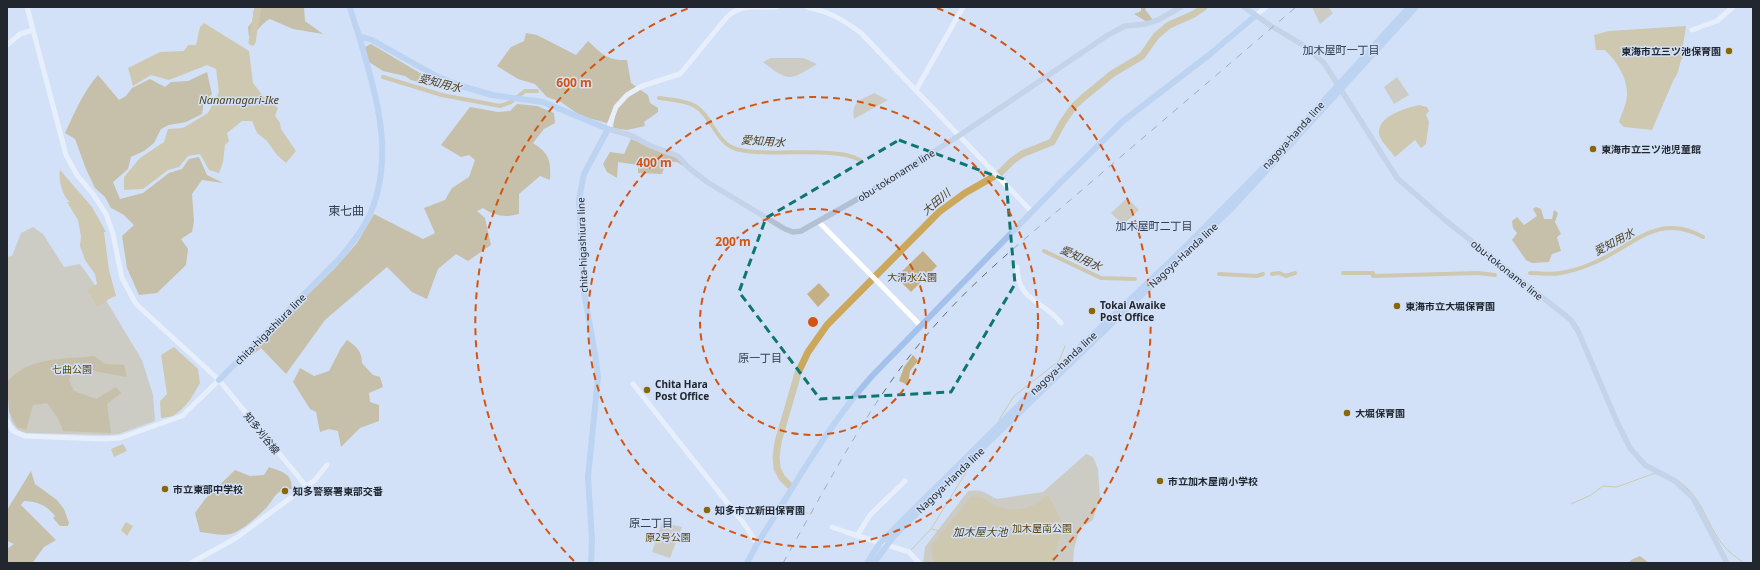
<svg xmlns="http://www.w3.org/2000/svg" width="1760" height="570" viewBox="0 0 1760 570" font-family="'Noto Sans','Noto Sans JP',sans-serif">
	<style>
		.green { fill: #c5b085 }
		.forest { fill: #b89649 }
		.water { fill: #cba85c }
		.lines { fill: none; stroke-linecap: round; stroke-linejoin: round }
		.stream { stroke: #cba85c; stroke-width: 1 }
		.canal { stroke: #cba85c; stroke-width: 4 }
		.river { stroke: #cba85c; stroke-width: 7 }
		.tertiary { stroke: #fff; stroke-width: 5 }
		.secondary { stroke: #b3c0d4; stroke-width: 5.5 }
		.primary { stroke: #a4c1ec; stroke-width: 6 }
		.rail { stroke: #616976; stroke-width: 1; stroke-dasharray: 7 7; stroke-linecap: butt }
		.marked { fill: none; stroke: #0f766e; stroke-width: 3; stroke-dasharray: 8 5; stroke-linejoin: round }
		.ring { fill: none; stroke: #d45410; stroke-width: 2; stroke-dasharray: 7 5 }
		.poi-dot { fill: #896704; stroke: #d2e1f7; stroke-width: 1.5 }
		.labels { text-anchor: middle; stroke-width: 3; stroke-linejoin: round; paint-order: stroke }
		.poi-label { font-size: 10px; font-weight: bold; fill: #22272f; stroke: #d2e1f7; text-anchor: start }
		.street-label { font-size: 10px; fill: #22272f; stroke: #d2e1f7 }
		.park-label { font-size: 10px; fill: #5c4505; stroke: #d2e1f7 }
		.neighbourhood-label { font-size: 11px; fill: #344051; stroke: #d2e1f7 }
		.water-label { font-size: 11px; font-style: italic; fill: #4d3e1d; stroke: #d2e1f7 }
		.quarter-label { font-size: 12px; fill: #344051; stroke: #d2e1f7 }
		.centre { fill: #d45410; stroke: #d2e1f7; stroke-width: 2 }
		.ring-label { font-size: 12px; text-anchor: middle; font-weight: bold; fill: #d45410; stroke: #d2e1f7; stroke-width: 3; stroke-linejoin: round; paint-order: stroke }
	</style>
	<rect width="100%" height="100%" fill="#d2e1f7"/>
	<g class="green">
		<polygon points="1312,7 1328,7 1333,13 1320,24"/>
		<path d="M771,58H803L817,64C790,81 788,82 763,62Z"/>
		<polygon points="1397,77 1409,95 1394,104 1384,87"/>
		<path d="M874,93L888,100L854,119C851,101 861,100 874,93Z"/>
		<polygon points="1127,198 1139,210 1123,225 1111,213"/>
		<polygon points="33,227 43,234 64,267 80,264 107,302 142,360 153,395 155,421 119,434 109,435 26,433 18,430 11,421 10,410 7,384 7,257 12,256 21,233"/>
		<polygon points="923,251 937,266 911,292 896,277"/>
		<polygon points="819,283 830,295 818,307 807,294"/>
		<polygon points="913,355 918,361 910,371 908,385 899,381 904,367"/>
		<path d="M1086,454L1093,457L1098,469L1100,498L1093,520L1080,528L1074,549L1073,563H923L925,547L968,491C985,489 984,493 997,499L1043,492Z"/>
		<polygon points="662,522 682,527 670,558 652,552"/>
	</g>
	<g class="forest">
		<path d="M255,7H304L305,21L323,34L293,29L270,19C261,23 258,32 249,37L248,27L254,20L253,13Z"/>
		<polygon points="1141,7 1147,7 1145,9 1153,20 1147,22 1134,14 1141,11"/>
		<path d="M526,33L537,35L576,55L588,41C601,53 607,61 627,60L631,83L648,95L650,103L658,108V112L644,122L645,126L627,130L613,128L615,116L611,115L607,123L581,116L561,102L547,97L535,84L518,79L497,66L511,47L524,41Z"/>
		<polygon points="371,44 430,79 454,90 439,88 411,80 405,76 383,71 369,62 365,47"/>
		<path d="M207,72L212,94L204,102L202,114L186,122L169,125L161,129L154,143L144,151L131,157L128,169L113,182L120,199L143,193L169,173L182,169L189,159L199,157L207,175L223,183L202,180L192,194L194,221L192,232L181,239L188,249L186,265L157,293L139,295L127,268L122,236L134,225L124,215L111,208L105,197L95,188L86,169L75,139L65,133C75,112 83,92 98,75L119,100L126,96L132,88L150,79L165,87L171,82L188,81Z"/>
		<path d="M517,104L537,106L554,113L555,123L544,129L533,143C550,154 551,161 550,180L540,176L519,194V214C506,218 494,216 483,208L477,211L485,218L491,245L468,261L456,254L438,269L427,299L412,292L387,267L325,320L286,374L261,348L252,355H250L252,350L336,267L357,243L374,214L423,239L435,233L424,208L445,200L452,188L469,177L475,160L469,155L461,157L441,145L470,107L498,112L510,111Z"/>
		<polygon points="631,139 678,157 687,168 677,162 666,161 662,174 638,173 638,165 618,162 617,178 607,172 603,164 610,152 624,154"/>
		<polygon points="1536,207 1541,209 1544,219 1552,219 1554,210 1558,213 1555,222 1561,234 1557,237 1561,251 1552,254 1549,262 1532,263 1526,260 1512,240 1517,233 1513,228 1512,221 1517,217 1524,225 1537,216 1533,209"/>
		<path d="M347,340C356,346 362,351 362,363L373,375L380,377L383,387L369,393L370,402L379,405V421L360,428L341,447L338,431L329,429L320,432L316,412L310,409L293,382L300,368L314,376L329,371L341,348Z"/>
		<path d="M94,356L105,364L124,365L127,377L99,372L76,366L69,380L74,391L96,399L116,387L121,393L107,404L111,433L63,431L58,418L47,403L33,405L26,430L17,427L9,412L7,382C29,356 63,360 94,356Z"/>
		<path d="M269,467C282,472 292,473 292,489C274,488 275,500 264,510C256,518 245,528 234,533C224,537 210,533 200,532L195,513L205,499L235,470L250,476L264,475Z"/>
		<path d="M31,471L35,484L57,500L64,509L69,523L68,526H60L53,518L55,516C46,505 39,502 24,501L21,505L56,540L44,547L33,562L34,563H7V549L14,544L7,541V510Z"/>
		<polygon points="1640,556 1649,563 1629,563 1631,560"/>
	</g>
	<g class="water">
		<polygon points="204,23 249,51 253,83 263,96 278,108 275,116 280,123 281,129 296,151 286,163 277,155 267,141 257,133 252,121 242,121 227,133 229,141 225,145 223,162 219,173 209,170 200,154 188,156 179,167 168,170 143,189 124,190 124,177 140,158 164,142 168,129 183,128 208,113 219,92 216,69 207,65 169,80 151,75 133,86 128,68 160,52 184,51 188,45 196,45 200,27"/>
		<path d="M1686,26L1683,45V57C1678,64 1680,73 1674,79L1652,130L1624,127L1619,122C1622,113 1627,103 1627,94C1627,77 1617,62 1605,50H1596L1594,35L1609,31Z"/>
		<path d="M1419,105L1427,107L1429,111L1426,115L1429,122L1426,144L1421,148L1415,140L1395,157C1391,151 1383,144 1380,137C1373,117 1406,108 1419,105Z"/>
		<path d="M60,170L92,207L106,232H104L109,270L116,296C108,298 104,304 97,306L87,290L97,284L95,274L85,260L80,246L81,236L78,220L67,202H70C62,197 58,177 60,170Z"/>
		<polygon points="174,347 198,369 200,383 190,400 182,409 173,416 163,418 161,418 160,401 167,394 161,355"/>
		<polygon points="123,444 127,451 114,457 111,449"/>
		<path d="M1046,496L1049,497L1061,520L1062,528L1052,563H934L932,551L933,544L971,497C985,496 985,501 996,506C1012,513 1035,509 1046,496Z"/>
		<polygon points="126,522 133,526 127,536 121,530"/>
	</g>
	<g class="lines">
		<g class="stream">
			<polyline points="999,420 1014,396 1055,364 1060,359 1065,346"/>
			<path d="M1677,480C1703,497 1705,522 1723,545C1729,552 1736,557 1744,563"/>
			<polyline points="1571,504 1591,495 1603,486 1617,487 1655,473"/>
			<polyline points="805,512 807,513"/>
			<polyline points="932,529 942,532"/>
			<polyline points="911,550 931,529 973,461"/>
		</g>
		<g class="canal">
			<polyline points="383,77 442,95 500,106 511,102 525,91 537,91"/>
			<path d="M659,98C671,100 685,100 695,106C712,116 716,143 736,149C765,156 800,150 830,153C841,154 851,155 860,160"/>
			<polyline points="1044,251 1101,278 1135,279"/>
			<polyline points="1343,273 1373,273 1373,276 1478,273 1495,275"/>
			<path d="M1530,273C1540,273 1552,275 1561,273C1571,271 1582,268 1591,264C1632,248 1656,211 1703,237"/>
			<polyline points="1219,274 1257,276 1263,274"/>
			<polyline points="1272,274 1279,273 1286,276 1295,273"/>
		</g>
		<g class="river">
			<polyline points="252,42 258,7"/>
			<polyline points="789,485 782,478 777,468 776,457 778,442 798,373 808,352 827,325 939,212 965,193 1000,173 1012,161 1022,154 1052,142 1063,122 1074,106 1084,97 1112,74 1142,56 1156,36 1169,25 1194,14 1204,7"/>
		</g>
		<g class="tertiary">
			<polyline points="27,7 66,155 77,175 93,194 106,214 113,234 122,278 136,304 219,380 306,486"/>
			<path d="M807,7C830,12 842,19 861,33L1032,212"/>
			<polyline points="1255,16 1266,7"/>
			<polyline points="1692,30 1717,21 1733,7"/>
			<polyline points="7,45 20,34 33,30"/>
			<polyline points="916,90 963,7"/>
			<path d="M608,129L616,107L627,95L642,86L680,74L727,17C743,2 757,9 777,7"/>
			<polyline points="819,222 921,326"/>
			<path d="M1017,267C1018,303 1043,299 1061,323"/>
			<polyline points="633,384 745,525 757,544"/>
			<polyline points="7,421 13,431 25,436 102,439 120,438 182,416 219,380"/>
			<polyline points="832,527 846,532 909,552 919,563"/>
			<polyline points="857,536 870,515 905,481"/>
			<polyline points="191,563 236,538 315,480 327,465"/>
		</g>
		<g class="secondary">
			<polyline points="1244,7 1271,26 1303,45 1324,63 1397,178 1445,220 1571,320 1578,331 1617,422 1630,448 1645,465 1675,481 1693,498 1727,563"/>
			<polyline points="608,129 630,135 651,146 678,156 689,168 707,182 785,229 793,232 801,231 863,196 960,135 1108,35 1125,26 1146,24 1158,20 1181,7"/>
		</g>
		<g class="primary">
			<polyline points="359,36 372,40 438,77 458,85 492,95 543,102 608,129 584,174 579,199 584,293 595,353 598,377 588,477 592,540 591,563"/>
			<path d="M219,380L340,258C353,242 366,226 373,207C394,149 375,92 359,36C356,26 352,17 350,7"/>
			<path d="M747,563L757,544C794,487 827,426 872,376L1060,183L1123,121L1209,55L1255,16"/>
			<polyline points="867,563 880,543 908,515 1021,403 1179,253 1261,170 1409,7"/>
			<polyline points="874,563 893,537 969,461 1233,207 1416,7"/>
		</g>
		<path class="rail" d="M783,563C828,484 871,399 931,330C960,296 993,266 1027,237L1296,7"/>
	</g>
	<path d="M0 0H1760V570H0ZM899,140L1006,180L1015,284L951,392L820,399L739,292L766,218Z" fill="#d2e1f7" fill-opacity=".55" fill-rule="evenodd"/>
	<path class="marked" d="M899,140L1006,180L1015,284L951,392L820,399L739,292L766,218Z"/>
	<g class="ring">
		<circle cx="813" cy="322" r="113"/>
		<circle cx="813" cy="322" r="225"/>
		<path d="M574 561A338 338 0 0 1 689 8M937 8A338 338 0 0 1 1052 561"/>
	</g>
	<g class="poi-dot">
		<circle cx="1729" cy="51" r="4"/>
		<circle cx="1593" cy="149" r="4"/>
		<circle cx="1397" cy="306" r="4"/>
		<circle cx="1092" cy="311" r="4"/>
		<circle cx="647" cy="390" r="4"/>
		<circle cx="1347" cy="413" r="4"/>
		<circle cx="1160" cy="481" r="4"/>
		<circle cx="165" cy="489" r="4"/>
		<circle cx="285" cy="491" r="4"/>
		<circle cx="707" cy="510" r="4"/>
	</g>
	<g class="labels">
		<g class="poi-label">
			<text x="1721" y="55" text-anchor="end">東海市立三ツ池保育園</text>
			<text x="1601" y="153">東海市立三ツ池児童館</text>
			<text x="1100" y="309">Tokai Awaike<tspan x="1100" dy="12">Post Office</tspan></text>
			<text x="1405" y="310">東海市立大堀保育園</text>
			<text x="655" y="388">Chita Hara<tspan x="655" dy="12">Post Office</tspan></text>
			<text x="1355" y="417">大堀保育園</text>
			<text x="1168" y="485">市立加木屋南小学校</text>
			<text x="173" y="493">市立東部中学校</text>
			<text x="293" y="495">知多警察署東部交番</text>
			<text x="715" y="514">知多市立新田保育園</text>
		</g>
		<g class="street-label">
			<text transform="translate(1293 135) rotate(-48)" y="4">nagoya-handa line</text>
			<text transform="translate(896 175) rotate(-32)" y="4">obu-tokoname line</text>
			<text transform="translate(582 245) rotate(-92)" y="4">chita-higashiura line</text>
			<text transform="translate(1183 255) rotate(-43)" y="4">Nagoya-Handa line</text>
			<text transform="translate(1507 270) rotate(39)" y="4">obu-tokoname line</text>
			<text transform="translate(270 329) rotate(-45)" y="4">chita-higashiura line</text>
			<text transform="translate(1063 363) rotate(-43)" y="4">nagoya-handa line</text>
			<text transform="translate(262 433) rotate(51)" y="4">知多刈谷線</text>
			<text transform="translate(950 480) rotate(-44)" y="4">Nagoya-Handa line</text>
		</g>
		<g class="park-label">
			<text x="912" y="281">大清水公園</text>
			<text x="72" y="373">七曲公園</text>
			<text x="1042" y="532">加木屋南公園</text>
			<text x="668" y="541">原2号公園</text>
		</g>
		<g class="neighbourhood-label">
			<text x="1341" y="54">加木屋町一丁目</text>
			<text x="1154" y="230">加木屋町二丁目</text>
			<text x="760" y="362">原一丁目</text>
			<text x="651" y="527">原二丁目</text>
		</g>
		<g class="water-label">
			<text transform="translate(440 83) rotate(14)" y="4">愛知用水</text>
			<text x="239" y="104">Nanamagari-Ike</text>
			<text transform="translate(763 141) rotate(4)" y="4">愛知用水</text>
			<text transform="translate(936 202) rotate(-40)" y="4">大田川</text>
			<text transform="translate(1614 242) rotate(-28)" y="4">愛知用水</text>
			<text transform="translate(1081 258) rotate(25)" y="4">愛知用水</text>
			<text x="980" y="536">加木屋大池</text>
		</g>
		<g class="quarter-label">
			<text x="346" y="215">東七曲</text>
		</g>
	</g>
	<circle cx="813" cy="322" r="6" class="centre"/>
	<g class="ring-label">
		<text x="574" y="87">600 m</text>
		<text x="654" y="167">400 m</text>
		<text x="733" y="246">200 m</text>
	</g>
	<rect width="1760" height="570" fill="none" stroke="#22272f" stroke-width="16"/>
</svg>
